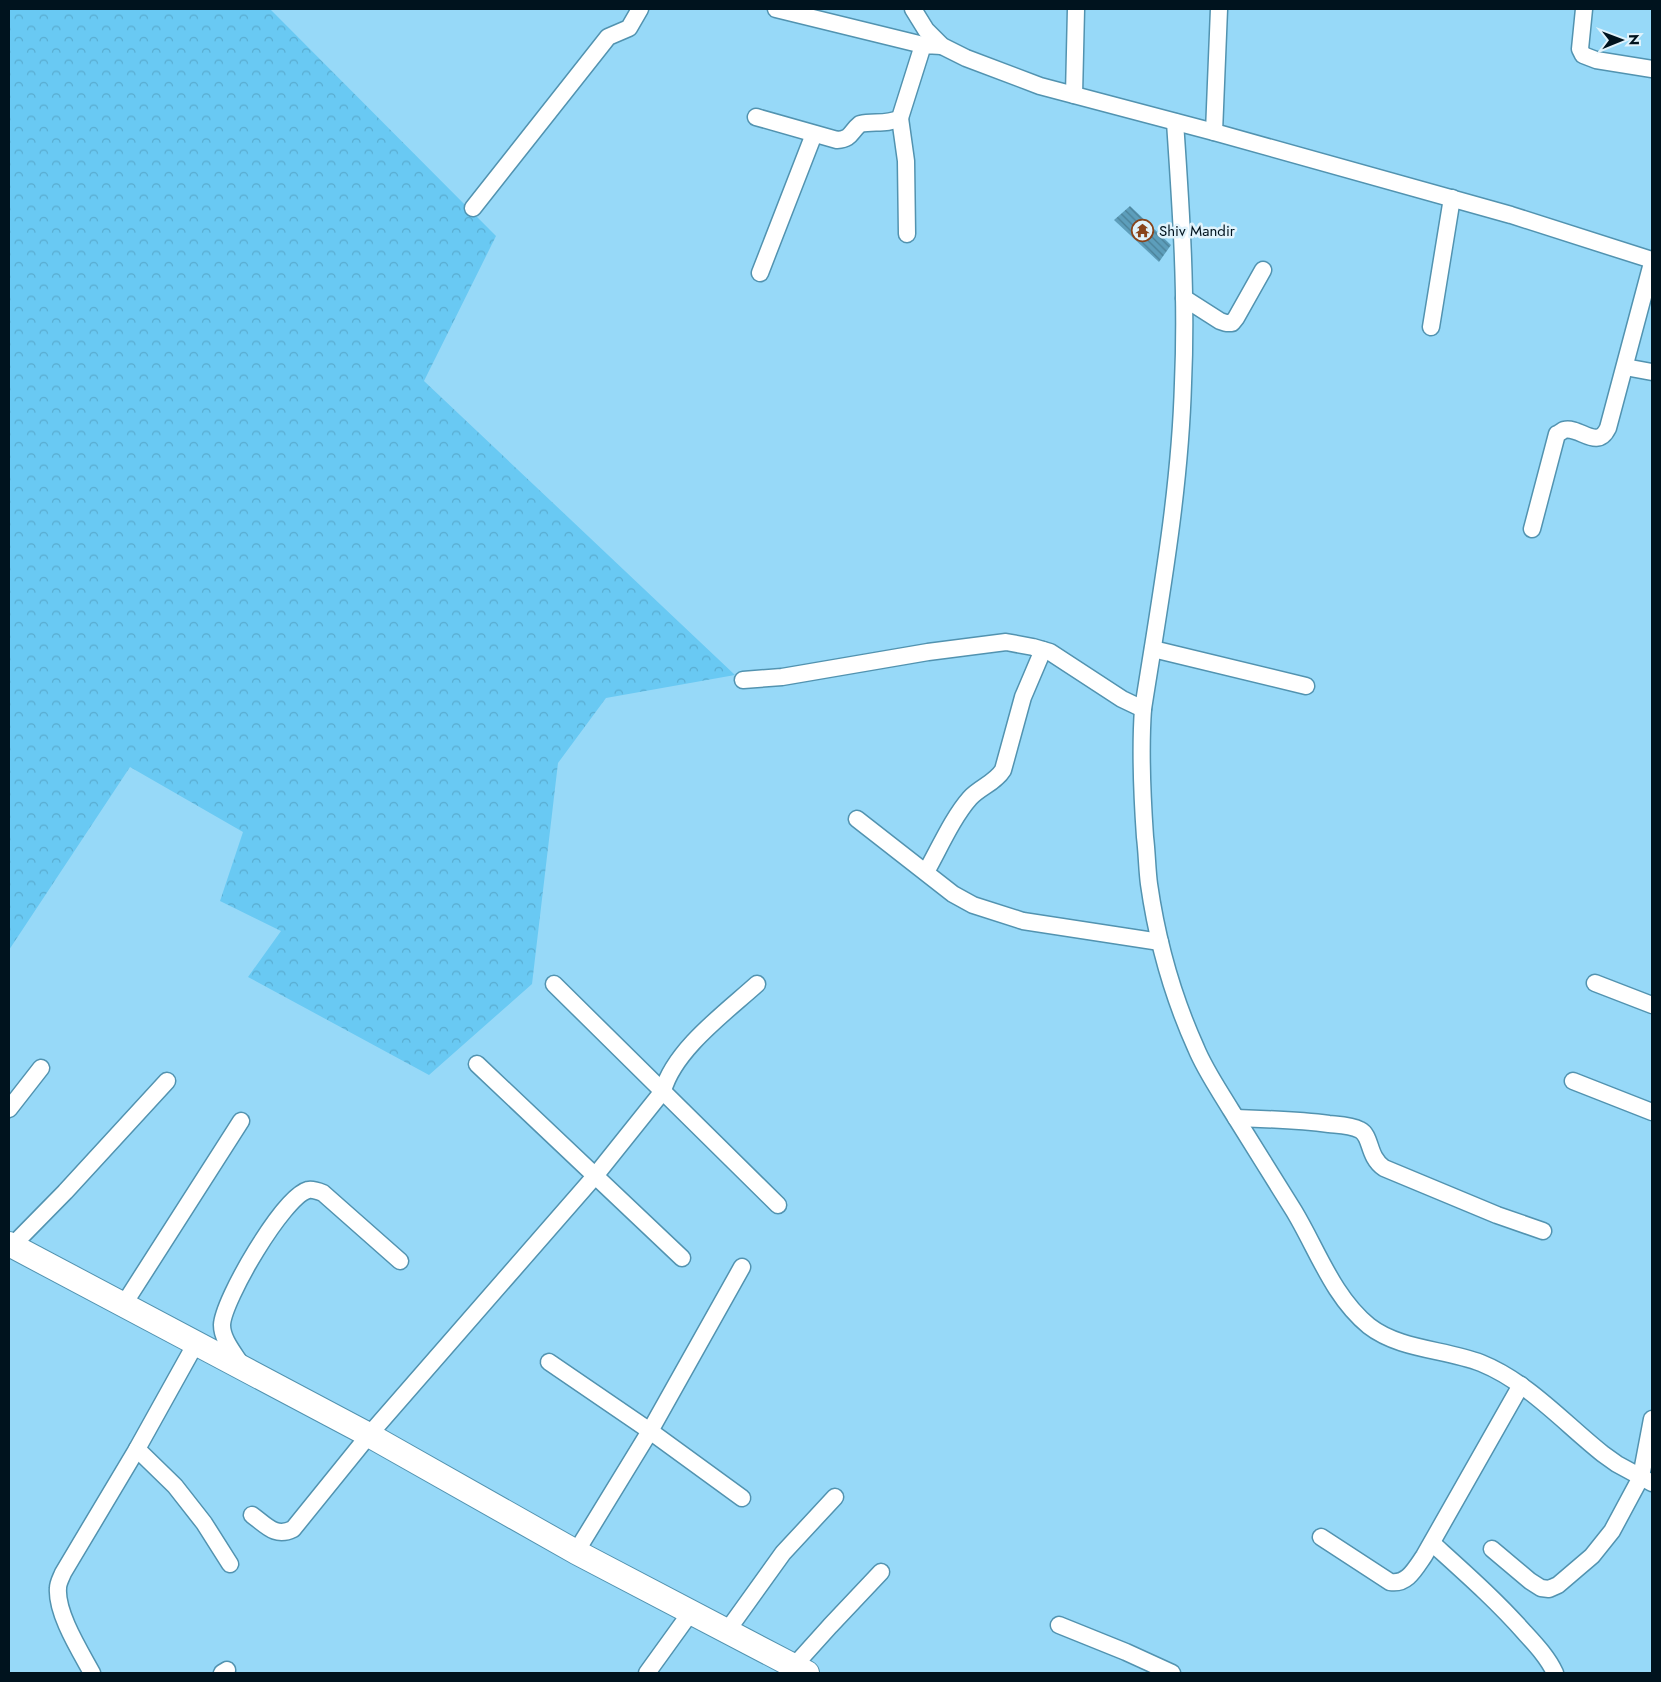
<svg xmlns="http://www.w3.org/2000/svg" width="1661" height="1682" viewBox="0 0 1661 1682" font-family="Jost,sans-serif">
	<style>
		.forest { fill: url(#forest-crowns) }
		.building { fill: url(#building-back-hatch) }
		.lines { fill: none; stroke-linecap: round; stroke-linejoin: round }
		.street-casing { stroke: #5293b0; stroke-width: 19 }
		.secondary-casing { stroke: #5293b0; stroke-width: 26 }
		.street { stroke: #fff; stroke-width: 16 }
		.secondary { stroke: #fff; stroke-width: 24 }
		.labels { text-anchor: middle; stroke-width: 5; stroke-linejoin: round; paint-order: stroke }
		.poi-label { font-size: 15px; fill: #00131e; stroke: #e0f3fc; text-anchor: start }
	</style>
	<defs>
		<pattern id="forest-crowns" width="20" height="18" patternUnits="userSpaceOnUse" patternTransform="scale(1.25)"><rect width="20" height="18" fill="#69c9f3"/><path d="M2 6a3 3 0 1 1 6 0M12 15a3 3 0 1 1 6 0" fill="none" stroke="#59acd0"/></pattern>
		<pattern id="building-back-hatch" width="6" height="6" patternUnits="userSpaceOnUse" patternTransform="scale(1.25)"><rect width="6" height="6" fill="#5d9ebb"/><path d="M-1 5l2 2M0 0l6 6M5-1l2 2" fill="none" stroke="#4a8097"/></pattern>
	</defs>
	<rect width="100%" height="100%" fill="#97d9f8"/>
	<polygon class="forest" points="9,9 270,9 496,236 424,381 735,675 606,698 558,763 532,984 429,1075 248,977 281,931 220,901 243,832 130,767 9,950"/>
	<polygon class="building" points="1130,206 1171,245 1159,262 1114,220"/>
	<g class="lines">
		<defs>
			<g id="street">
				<polyline points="776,9 923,45"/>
				<polyline points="913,9 926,30 942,46 966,58 1040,86 1214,132 1511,215 1652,260"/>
				<polyline points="1584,9 1580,49 1583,55 1596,60 1652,69"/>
				<polyline points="1074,95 1076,9"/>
				<path d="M756,117L837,140C852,139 850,132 860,124C874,121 887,125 900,118L923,45L942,46"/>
				<polyline points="900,118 906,161 907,234"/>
				<path d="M1175,122C1181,209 1187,295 1183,383C1180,492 1160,601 1143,709C1140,751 1142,794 1145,837C1147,853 1147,869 1149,884C1157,940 1173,997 1196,1048C1205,1070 1219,1090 1231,1110C1252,1144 1273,1177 1294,1211C1317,1249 1333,1297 1369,1326C1400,1350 1445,1349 1481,1363C1528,1382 1564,1423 1603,1454L1617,1464L1652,1483"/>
				<polyline points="1214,132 1219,9"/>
				<polyline points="473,208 608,37 629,28 640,9"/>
				<polyline points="760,273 814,134"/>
				<polyline points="1184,298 1220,321 1226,323 1232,323 1236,318 1263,270"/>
				<polyline points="1431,327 1452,198"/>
				<polyline points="1625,367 1652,372"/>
				<path d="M1532,529L1557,434C1560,433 1562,431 1564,430C1580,426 1597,451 1608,428L1652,263"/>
				<polyline points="1153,649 1306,686"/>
				<polyline points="743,680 782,677 928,652 1006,642 1033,647 1050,652 1122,699 1143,709"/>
				<polyline points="857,819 953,894 973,905 1023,921 1160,942"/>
				<path d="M926,872C939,849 953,817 970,798C980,787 995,783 1003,770L1023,697L1043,650"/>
				<polyline points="1595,983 1652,1005"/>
				<polyline points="554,984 778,1205"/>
				<polyline points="477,1064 682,1258"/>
				<polyline points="1573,1081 1652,1112"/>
				<polyline points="9,1109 41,1068"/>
				<path d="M1236,1118C1267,1119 1298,1120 1329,1124C1339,1125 1351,1125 1360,1130C1372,1136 1367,1156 1384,1168L1497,1215L1543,1231"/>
				<polyline points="9,1249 65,1192 167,1081"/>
				<polyline points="124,1304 241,1121"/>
				<polyline points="549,1362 650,1431 742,1498"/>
				<path d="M242,1366C235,1354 222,1340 222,1325C223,1300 283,1197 308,1190C313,1189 318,1191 323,1193L400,1261"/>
				<polyline points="137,1449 175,1486 204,1523 230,1564"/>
				<path d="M252,1515C266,1525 275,1538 293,1529L369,1435L595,1176L663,1091C674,1050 726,1012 757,984"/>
				<path d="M1321,1537L1390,1582C1407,1585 1415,1569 1424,1556L1521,1385"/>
				<path d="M1432,1543C1464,1572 1497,1601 1525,1633C1537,1646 1548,1658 1555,1673"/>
				<polyline points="1492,1549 1530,1581 1541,1588 1549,1589 1558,1585 1592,1556 1612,1531 1641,1477 1652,1419"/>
				<polyline points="576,1552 650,1431 742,1267"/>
				<polyline points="1059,1625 1126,1652 1172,1673"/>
				<polyline points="727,1631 783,1553 835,1497"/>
				<polyline points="794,1666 830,1626 881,1572"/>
				<path d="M92,1673C80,1651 56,1613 58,1588C58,1583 61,1578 63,1573L137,1449L196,1343"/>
				<polyline points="222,1673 227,1670"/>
				<polyline points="647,1673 691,1612"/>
			</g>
			<polyline id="secondary" points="9,1244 369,1435 576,1552 807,1673"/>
		</defs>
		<use href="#street" class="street-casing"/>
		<use href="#secondary" class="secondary-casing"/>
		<use href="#street" class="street"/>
		<use href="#secondary" class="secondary"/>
	</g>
	<defs>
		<symbol id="temple-ring" viewBox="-11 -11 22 22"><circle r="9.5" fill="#e0f3fc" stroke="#89441b" stroke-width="1.5"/><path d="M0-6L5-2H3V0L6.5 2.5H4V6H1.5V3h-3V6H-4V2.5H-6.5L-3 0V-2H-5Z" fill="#89441b"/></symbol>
	</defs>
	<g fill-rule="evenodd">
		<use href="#temple-ring" x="1130" y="218" width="25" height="25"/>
	</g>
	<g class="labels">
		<g class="poi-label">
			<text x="1159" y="236">Shiv Mandir</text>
		</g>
	</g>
	<rect width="1661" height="1682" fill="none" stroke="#00131e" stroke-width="20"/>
	<g transform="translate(1621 40) rotate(89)" stroke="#e0f3fc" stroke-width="4" paint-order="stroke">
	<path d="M0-4L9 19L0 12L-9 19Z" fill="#00131e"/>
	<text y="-8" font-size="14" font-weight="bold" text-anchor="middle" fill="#00131e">N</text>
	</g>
</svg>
